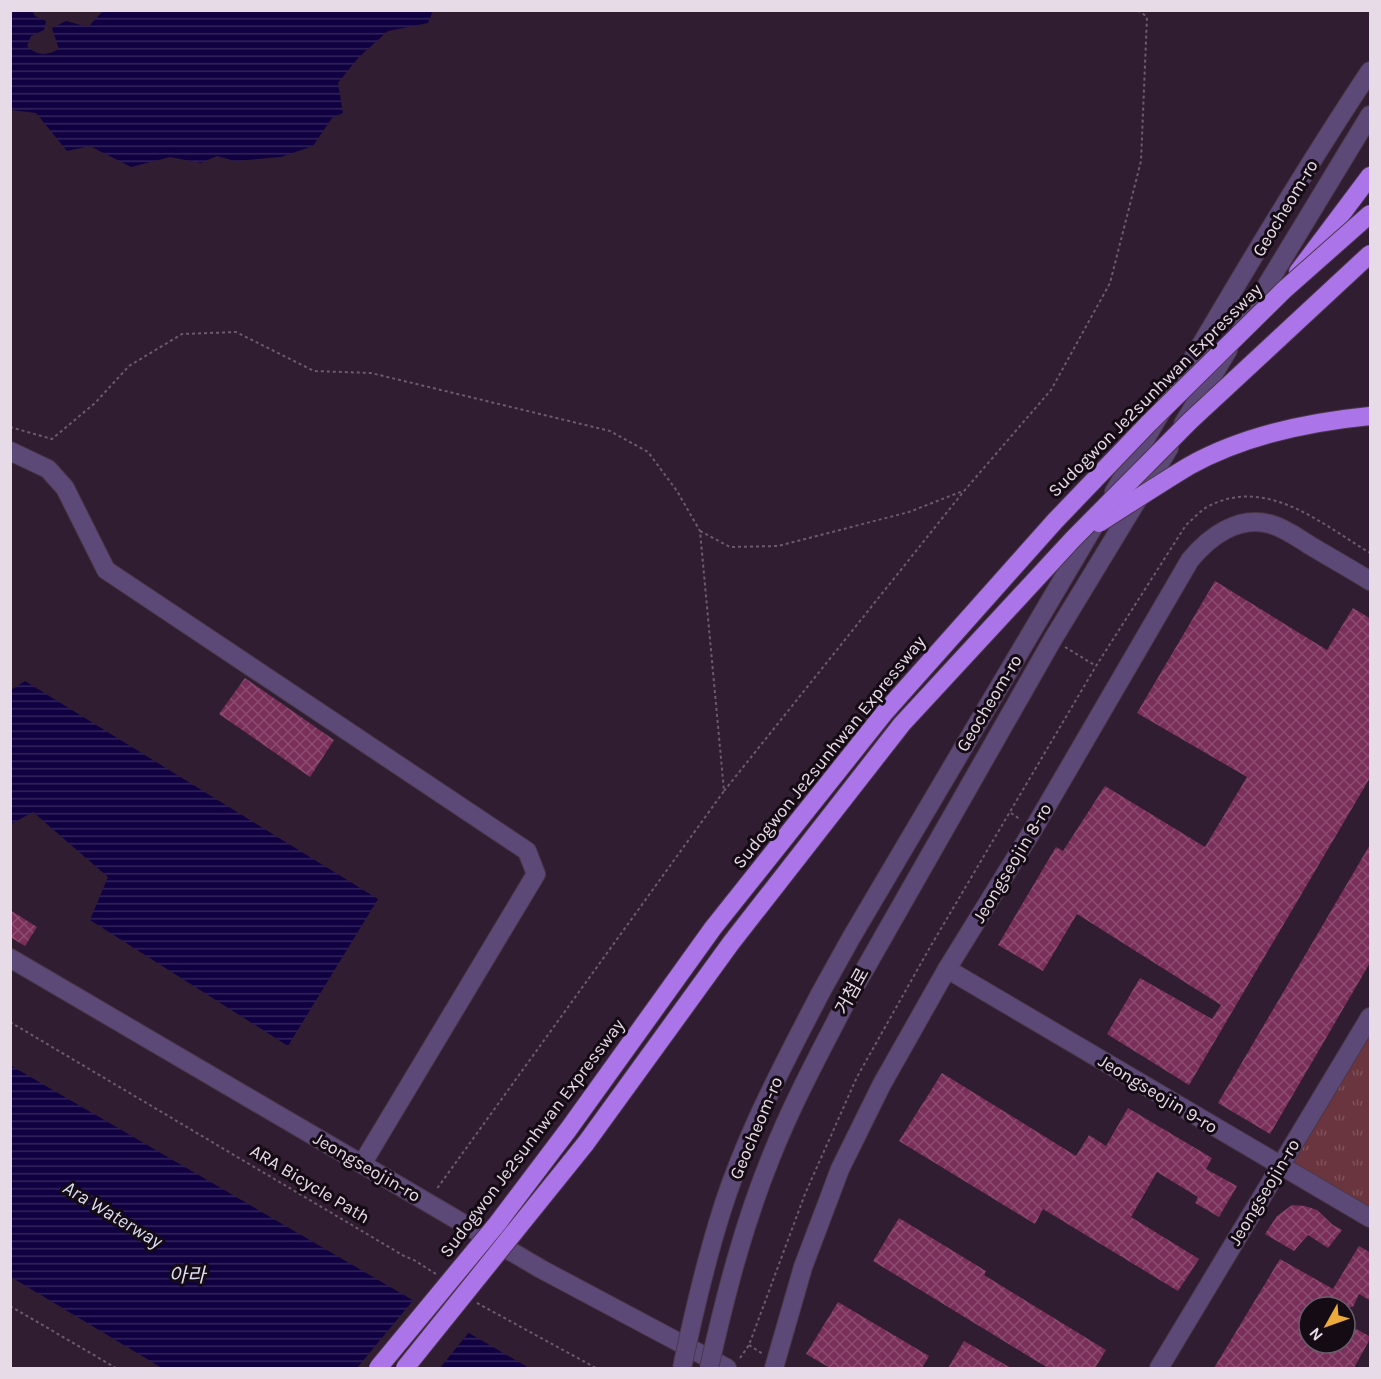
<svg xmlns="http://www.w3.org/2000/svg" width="1381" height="1379" viewBox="0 0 1381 1379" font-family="Karla,'Noto Sans KR',sans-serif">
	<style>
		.grass { fill: url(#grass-tufts) }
		.water { fill: url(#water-rules) }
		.pier { fill: #311d31 }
		.building { fill: url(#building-cross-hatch) }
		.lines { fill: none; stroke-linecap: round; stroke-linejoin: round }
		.minor-casing { stroke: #4b384b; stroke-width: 20 }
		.highway-casing { stroke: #4b384b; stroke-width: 20 }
		.path { stroke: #6d5b6d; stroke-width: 2; stroke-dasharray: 3 3; stroke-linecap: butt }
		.minor { stroke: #5d4977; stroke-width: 18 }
		.highway { stroke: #ab74e9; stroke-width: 18 }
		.minor-bridge-casing { stroke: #4b384b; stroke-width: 20; stroke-linecap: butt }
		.highway-bridge-casing { stroke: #4b384b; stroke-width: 20; stroke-linecap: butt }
		.minor-bridge { stroke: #5d4977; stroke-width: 18 }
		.highway-bridge { stroke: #ab74e9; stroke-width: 18 }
		.labels { text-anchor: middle; stroke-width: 6; stroke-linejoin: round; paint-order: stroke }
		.street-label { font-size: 18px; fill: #e8dbe8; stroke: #140b14 }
		.water-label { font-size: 20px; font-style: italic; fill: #dbddf2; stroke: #140b14 }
	</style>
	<defs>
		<pattern id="grass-tufts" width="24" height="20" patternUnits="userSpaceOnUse" patternTransform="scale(1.5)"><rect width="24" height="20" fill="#6a353e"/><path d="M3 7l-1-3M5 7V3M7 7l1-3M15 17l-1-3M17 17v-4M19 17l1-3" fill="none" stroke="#7f525a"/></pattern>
		<pattern id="water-rules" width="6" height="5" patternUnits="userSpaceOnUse" patternTransform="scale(1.5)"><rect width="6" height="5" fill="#100041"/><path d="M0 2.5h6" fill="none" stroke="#33255c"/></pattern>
		<pattern id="building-cross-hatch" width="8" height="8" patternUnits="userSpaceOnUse" patternTransform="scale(1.5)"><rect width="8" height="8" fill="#792f59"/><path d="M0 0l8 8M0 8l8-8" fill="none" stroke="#8c4d71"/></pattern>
	</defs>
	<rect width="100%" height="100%" fill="#311d31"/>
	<polygon class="grass" points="1370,1030 1370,1207 1289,1162"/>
	<g class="water">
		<path d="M145,11L147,12L433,11L428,23L388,31L359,57L338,83L343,113L332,118L313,146L281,157L235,161L217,156L201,163L170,157L131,167L90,146L67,151L36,113L11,110V11H32L35,16L46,21L44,30L31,36L27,46C37,56 47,56 59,49L52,28L66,21L88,27L103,11Z"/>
		<polygon points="25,681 378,899 288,1046 90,920 108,877 33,812 11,824 11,690"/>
		<polygon points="10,1065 529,1368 162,1368 11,1277"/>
	</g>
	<polygon class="pier" points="415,1298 470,1331 440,1368 357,1368"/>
	<g class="building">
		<polygon points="1215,581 1327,650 1353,608 1371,619 1371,776 1189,1085 1107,1034 1140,978 1212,1019 1221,1005 1077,914 1043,971 998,945 1056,847 1063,851 1105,786 1205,847 1247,777 1137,713"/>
		<polygon points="245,678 334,740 310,777 219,714"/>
		<polygon points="1371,843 1371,961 1270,1134 1218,1103"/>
		<polygon points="10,910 37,927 25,946 10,937"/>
		<polygon points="942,1073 1076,1156 1089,1135 1106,1146 1128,1108 1212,1158 1206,1169 1237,1186 1219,1217 1195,1203 1198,1197 1157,1172 1131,1217 1199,1259 1178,1291 1043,1209 1035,1224 899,1141"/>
		<polygon points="1292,1205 1305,1206 1317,1210 1333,1225 1342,1230 1328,1248 1308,1235 1294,1251 1265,1234 1277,1216"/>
		<polygon points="899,1218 986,1271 984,1275 1106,1350 1095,1368 1048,1368 873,1261"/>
		<polygon points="1359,1246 1371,1253 1371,1301 1359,1294 1353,1307 1309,1307 1309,1343 1345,1343 1345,1323 1371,1337 1354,1368 1214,1368 1280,1259 1333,1289"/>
		<polygon points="838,1302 929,1356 922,1368 830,1368 806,1354"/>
		<polygon points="964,1341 1011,1368 948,1368"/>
	</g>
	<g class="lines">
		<defs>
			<g id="minor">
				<polyline points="1242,326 1370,115"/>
				<polyline points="1183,424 1228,350"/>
				<polyline points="10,451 48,469 65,488 106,570 527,851 536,874 362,1164"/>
				<path d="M1114,492C1198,351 1279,208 1370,71"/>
				<polyline points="10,958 541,1269 727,1368"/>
				<polyline points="947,969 1370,1218"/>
				<polyline points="821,992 851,938 1100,516"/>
				<polyline points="845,1004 1053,639 1169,448"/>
				<path d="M774,1368L803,1267L828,1201L840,1169L882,1084L947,969L1034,828L1190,560C1209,537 1238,515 1270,524C1285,528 1298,538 1311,546C1331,558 1351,569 1370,581"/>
				<polyline points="1159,1368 1370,1017"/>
			</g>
			<polyline id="highway" points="1298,272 1370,176"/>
		</defs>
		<use href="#minor" class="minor-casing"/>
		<use href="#highway" class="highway-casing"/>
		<g class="path">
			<polyline points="10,427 52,439 95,403 129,366 182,334 236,332 314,371 371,373 610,431 648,452 677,491 700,531 724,791 436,1190"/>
			<polyline points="700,531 730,547 778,546 909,512 963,491"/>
			<polyline points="1065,647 1096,666"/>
			<polyline points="724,791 964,491 1051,390 1110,283 1141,161 1147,17 1138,10"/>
			<polyline points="1011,813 1021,820"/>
			<polyline points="10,1022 404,1256 414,1260 436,1274"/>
			<polyline points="477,1303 596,1368"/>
			<polyline points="10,1306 116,1368"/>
			<polyline points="749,1345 763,1354"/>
			<path d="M740,1358L749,1345L805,1194L857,1077L929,949L1096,666L1186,525C1193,519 1200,511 1207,507C1266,475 1322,524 1370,553"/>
		</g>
		<use href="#minor" class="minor"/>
		<use href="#highway" class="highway"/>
		<defs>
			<g id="minor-bridge">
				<path d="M682,1368C693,1316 705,1264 721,1213C745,1136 784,1063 821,992"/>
				<path d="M709,1368C725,1297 743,1226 771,1157C792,1104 819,1054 845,1004"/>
			</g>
			<g id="highway-bridge">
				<path d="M1099,523C1129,504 1159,484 1189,466C1244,435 1309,422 1370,416"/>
				<polyline points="378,1368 497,1224 568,1130 713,928 885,712 1055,521 1148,424 1284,290 1370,214"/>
				<polyline points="405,1368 586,1143 731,943 902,724 1073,539 1190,421 1370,254"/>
			</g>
		</defs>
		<use href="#minor-bridge" class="minor-bridge-casing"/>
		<use href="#highway-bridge" class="highway-bridge-casing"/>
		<use href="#minor-bridge" class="minor-bridge"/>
		<use href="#highway-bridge" class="highway-bridge"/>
	</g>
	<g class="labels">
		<g class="street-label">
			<text transform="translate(1285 208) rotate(-59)" y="6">Geocheom-ro</text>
			<text transform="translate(1155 390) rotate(-45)" y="6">Sudogwon Je2sunhwan Expressway</text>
			<text transform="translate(989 703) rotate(-59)" y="6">Geocheom-ro</text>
			<text transform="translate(829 752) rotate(-51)" y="6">Sudogwon Je2sunhwan Expressway</text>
			<text transform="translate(1012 863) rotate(-59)" y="6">Jeongseojin 8-ro</text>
			<text transform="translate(852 991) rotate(-61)" y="6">거첨로</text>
			<text transform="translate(1158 1094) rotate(31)" y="6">Jeongseojin 9-ro</text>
			<text transform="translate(756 1128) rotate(-67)" y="6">Geocheom-ro</text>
			<text transform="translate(532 1138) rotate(-53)" y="6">Sudogwon Je2sunhwan Expressway</text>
			<text transform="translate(367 1167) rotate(30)" y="6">Jeongseojin-ro</text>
			<text transform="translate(310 1184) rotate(31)" y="6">ARA Bicycle Path</text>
			<text transform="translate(1264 1192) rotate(-59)" y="6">Jeongseojin-ro</text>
		</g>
		<g class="water-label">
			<text transform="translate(113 1214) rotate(31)" y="7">Ara Waterway</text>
			<text x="187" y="1282">아라</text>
		</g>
	</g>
	<rect width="1381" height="1379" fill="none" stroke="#e8dbe8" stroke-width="24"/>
	<g transform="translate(1327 1325) rotate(230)"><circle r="28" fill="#140b14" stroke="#695e69" stroke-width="1.5"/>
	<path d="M0-4.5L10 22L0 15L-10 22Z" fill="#ebaa39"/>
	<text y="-9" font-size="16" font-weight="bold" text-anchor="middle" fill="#e8dbe8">N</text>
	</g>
</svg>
